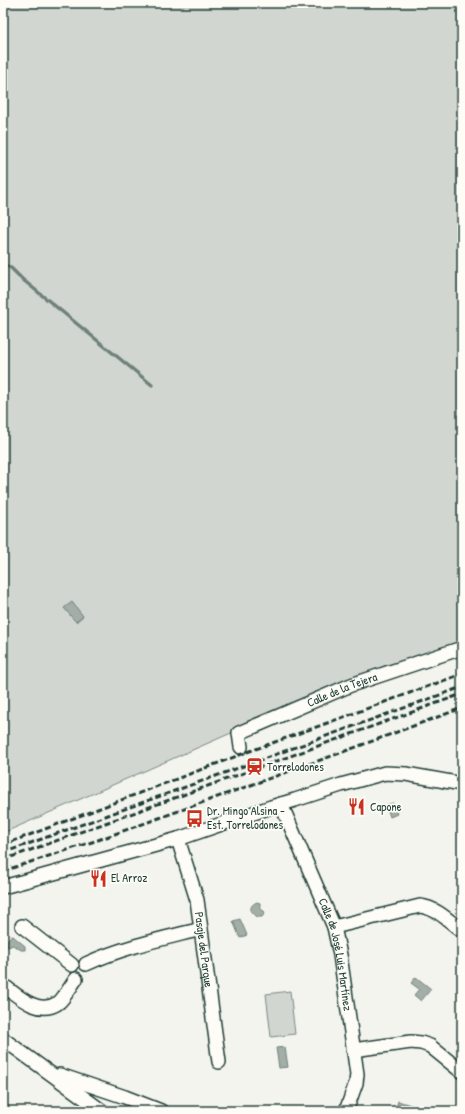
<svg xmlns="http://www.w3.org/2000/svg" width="465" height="1114" viewBox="0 0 465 1114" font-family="'Patrick Hand',sans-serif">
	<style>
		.green { fill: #d1d6d1; stroke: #788a82 }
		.water { fill: #a3aea7; stroke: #6e8179 }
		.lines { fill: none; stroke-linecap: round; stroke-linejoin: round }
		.stream { stroke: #6e8179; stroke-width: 3.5 }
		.street-casing { stroke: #1f3d34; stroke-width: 16 }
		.street { stroke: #fdfcf7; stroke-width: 13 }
		.rail { stroke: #1f3d34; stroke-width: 3; stroke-dasharray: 6 3; stroke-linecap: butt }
		.labels { text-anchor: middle; stroke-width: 3.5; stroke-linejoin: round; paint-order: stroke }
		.street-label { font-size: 12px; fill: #1f3d34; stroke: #fdfcf7 }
		.poi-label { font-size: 12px; fill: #1f3d34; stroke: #fdfcf7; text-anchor: start }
	</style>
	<rect width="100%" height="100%" fill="#f4f4ef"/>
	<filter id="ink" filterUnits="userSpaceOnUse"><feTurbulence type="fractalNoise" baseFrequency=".025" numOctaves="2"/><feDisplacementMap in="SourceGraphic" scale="8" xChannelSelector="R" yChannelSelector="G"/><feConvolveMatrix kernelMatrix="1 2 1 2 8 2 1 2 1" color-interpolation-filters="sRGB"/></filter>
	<g filter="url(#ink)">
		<g class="green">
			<polygon points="3,3 462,3 462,644 384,666 3,833"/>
			<polygon points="290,991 295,1034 271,1037 266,994"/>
		</g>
		<g class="water">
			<polygon points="72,602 83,616 76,622 64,608"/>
			<polygon points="393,803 397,814 390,817 386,805"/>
			<path d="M257,902L260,903V909L264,911L265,913L262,917H257L251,912C250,907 252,904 257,902Z"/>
			<polygon points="240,919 247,935 240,938 233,921"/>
			<polygon points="13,936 25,946 25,950 21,950 13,945 8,947 5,946 5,942 10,937"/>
			<polygon points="416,977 431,989 421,1001 414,995 419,989 411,983"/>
			<polygon points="285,1047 288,1067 279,1068 276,1048"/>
			<polygon points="398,1101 417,1107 416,1111 395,1111"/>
		</g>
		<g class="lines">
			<polyline class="stream" points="3,264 11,268 22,279 152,385"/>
			<defs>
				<g id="street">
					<path id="s1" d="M241,747L239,733L351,685L462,648"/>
					<path id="s2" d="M281,804L334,927L340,955L357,1074L356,1083L346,1111"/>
					<path id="s3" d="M178,839L197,900L219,1062"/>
					<polyline points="3,887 178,839 271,807 295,800 341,785 385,773 406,774 462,784"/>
					<polyline points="22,926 72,965"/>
					<path d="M334,927L420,906C437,908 449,921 462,931"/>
					<path d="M86,964C123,947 162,939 201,929"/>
					<path d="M3,985C18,996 38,1016 58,1003C63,1000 72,984 76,979"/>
					<polyline points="3,1039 102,1111"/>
					<polyline points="353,1050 411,1042 421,1043 430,1046 462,1072"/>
					<polyline points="60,1075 125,1097 161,1111"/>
				</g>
			</defs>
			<use href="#street" class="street-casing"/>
			<use href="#street" class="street"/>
			<g class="rail">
				<polyline points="3,845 242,754 462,674"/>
				<polyline points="3,853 462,687"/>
				<polyline points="3,860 462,694"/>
				<polyline points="3,871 98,840 340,753 462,708"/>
			</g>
		</g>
	</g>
	<defs>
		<symbol id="station-bare" viewBox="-9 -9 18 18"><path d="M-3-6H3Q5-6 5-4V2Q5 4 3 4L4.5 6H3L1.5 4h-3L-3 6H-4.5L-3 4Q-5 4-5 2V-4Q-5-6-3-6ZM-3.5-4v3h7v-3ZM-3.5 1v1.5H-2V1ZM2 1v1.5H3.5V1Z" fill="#c8321e" stroke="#fdfcf7" stroke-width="2.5" paint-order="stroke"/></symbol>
		<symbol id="restaurant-bare" viewBox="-9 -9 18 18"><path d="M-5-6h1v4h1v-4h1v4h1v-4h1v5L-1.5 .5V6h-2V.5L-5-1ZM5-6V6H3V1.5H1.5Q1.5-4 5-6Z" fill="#c8321e" stroke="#fdfcf7" stroke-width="2.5" paint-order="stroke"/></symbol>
		<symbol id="bus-bare" viewBox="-9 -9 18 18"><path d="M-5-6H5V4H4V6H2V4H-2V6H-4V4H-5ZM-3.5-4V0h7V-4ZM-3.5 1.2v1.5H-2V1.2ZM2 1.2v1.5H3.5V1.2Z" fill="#c8321e" stroke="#fdfcf7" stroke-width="2.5" paint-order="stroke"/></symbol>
	</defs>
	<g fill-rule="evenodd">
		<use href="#station-bare" x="242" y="754" width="25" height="25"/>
		<use href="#restaurant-bare" x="344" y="794" width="25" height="25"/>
		<use href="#bus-bare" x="182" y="806" width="25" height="25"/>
		<use href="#restaurant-bare" x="86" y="866" width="25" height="25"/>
	</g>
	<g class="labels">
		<g class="street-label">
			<text dy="4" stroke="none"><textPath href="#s1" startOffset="126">Calle de la Tejera</textPath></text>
			<text dy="4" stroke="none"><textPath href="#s3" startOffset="114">Pasaje del Parque</textPath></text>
			<text dy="4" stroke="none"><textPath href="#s2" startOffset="161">Calle de José Luis Martínez</textPath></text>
		</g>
		<g class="poi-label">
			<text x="267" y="771">Torrelodones</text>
			<text x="370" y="811">Capone</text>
			<text x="207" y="815">Dr. Mingo Alsina -<tspan x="207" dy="14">Est. Torrelodones</tspan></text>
			<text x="111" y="882">El Arroz</text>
		</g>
	</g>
	<rect width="465" height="1114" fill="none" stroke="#fdfcf7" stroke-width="16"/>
	<rect x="8" y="8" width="449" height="1098" fill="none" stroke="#1f3d34" stroke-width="1.5" filter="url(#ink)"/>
</svg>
